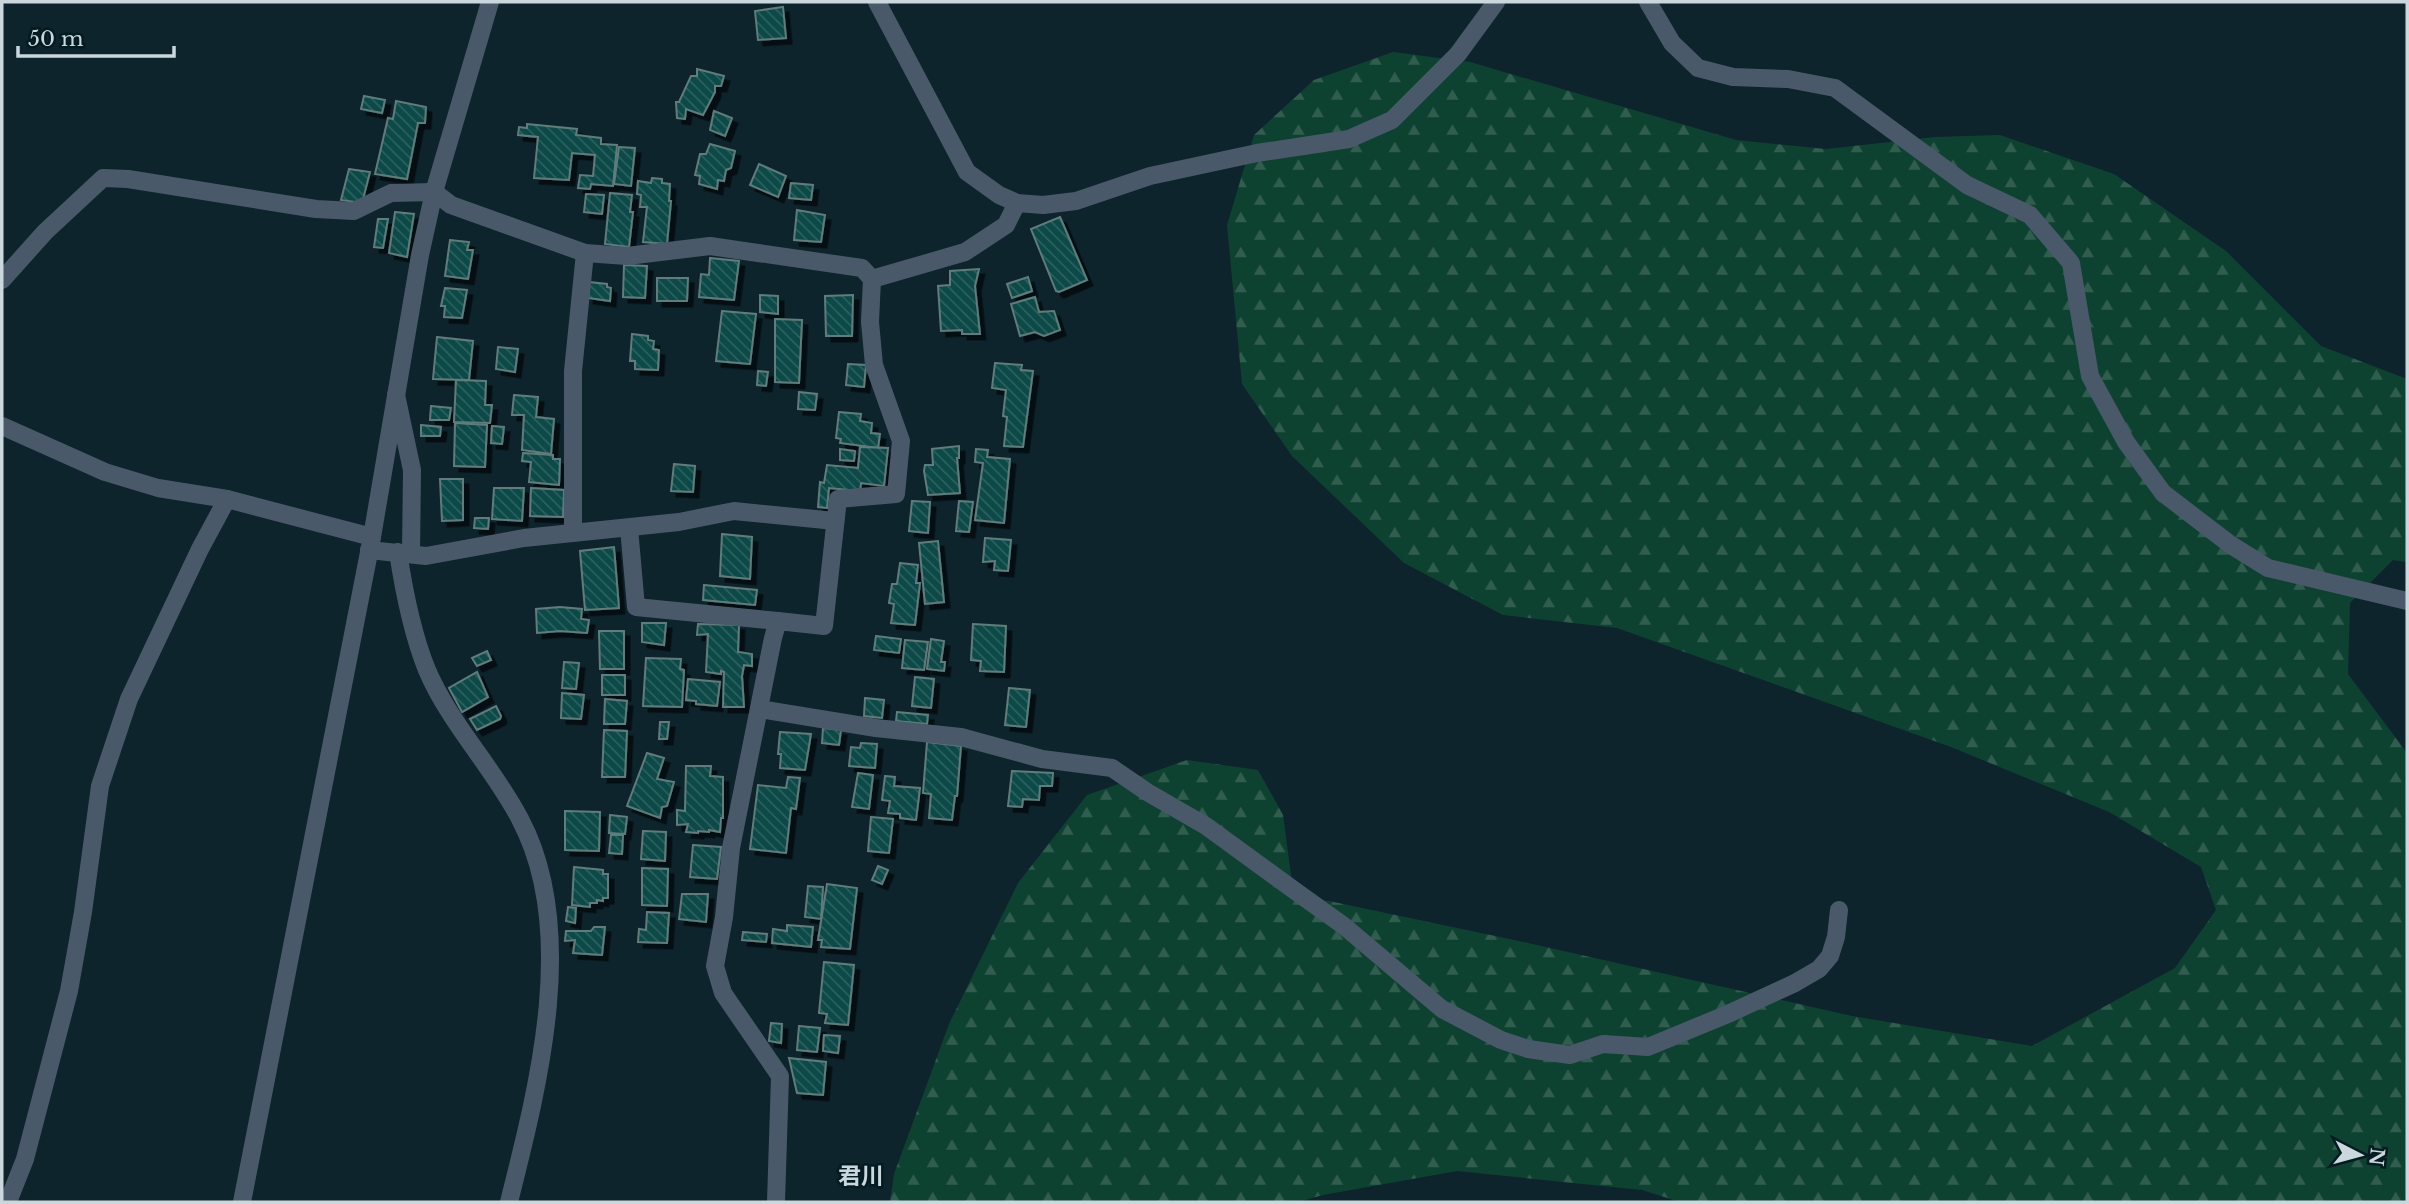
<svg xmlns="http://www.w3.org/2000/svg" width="2409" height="1204" viewBox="0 0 2409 1204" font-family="'Libre Baskerville','Noto Sans JP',serif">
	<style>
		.forest { fill: url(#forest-firs) }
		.building { fill: url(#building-back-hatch); stroke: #607c7b; stroke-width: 2; filter: url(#shadow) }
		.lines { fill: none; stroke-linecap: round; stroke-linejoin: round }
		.minor { stroke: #4a5969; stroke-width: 18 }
		.tertiary { stroke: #4a5969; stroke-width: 18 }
		.labels { text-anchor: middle; stroke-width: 5; stroke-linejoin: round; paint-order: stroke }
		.quarter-label { font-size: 23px; font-weight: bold; fill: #cad8dd; stroke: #041b22 }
	</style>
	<defs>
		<pattern id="forest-firs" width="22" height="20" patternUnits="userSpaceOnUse" patternTransform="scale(1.75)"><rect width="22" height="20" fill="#0e4230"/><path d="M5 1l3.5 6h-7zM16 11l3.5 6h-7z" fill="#305d4e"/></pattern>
		<pattern id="building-back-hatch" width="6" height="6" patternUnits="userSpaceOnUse" patternTransform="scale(1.75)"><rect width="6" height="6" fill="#084847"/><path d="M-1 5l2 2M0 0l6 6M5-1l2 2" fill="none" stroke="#2b6261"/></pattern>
		<filter id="shadow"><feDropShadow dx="5.5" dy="5.5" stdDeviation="0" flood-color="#0009"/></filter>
	</defs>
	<rect width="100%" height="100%" fill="#0d242c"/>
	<polygon class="forest" points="1393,52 1470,62 1736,140 1826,149 1935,137 2000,135 2114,174 2226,251 2321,346 2407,379 2407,562 2393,560 2350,603 2348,674 2407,753 2407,1202 1680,1202 1642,1190 1457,1171 1323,1195 1298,1202 890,1202 894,1174 949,1024 1018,883 1087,795 1187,760 1258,770 1283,815 1294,898 1329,901 1528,943 1852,1016 2032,1046 2175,968 2216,910 2201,867 2109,812 1951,747 1617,628 1503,615 1404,563 1292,456 1242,384 1227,225 1254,135 1314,80"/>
	<g class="building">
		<polygon points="783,7 786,38 758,40 755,11"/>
		<polygon points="697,69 724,76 721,86 715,86 715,92 703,115 686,109 685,119 677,118 676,102 679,102 691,76 697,76"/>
		<polygon points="364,96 385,100 382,113 361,109"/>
		<polygon points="396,101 426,107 425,123 418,123 407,179 375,174 388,118 393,119"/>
		<polygon points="714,111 732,118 725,136 710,130"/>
		<polygon points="527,124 577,129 576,135 601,138 601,144 617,145 613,186 591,184 590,189 578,188 580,175 593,176 595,155 572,153 569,180 534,178 538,137 518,135 519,127 527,128"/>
		<polygon points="710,144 735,151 731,168 726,170 724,181 718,180 717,189 699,184 700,176 695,175 700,154 706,154"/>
		<polygon points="619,147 635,148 631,186 614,184"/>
		<polygon points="759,164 786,176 778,197 750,185"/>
		<polygon points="349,169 370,172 362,203 341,200"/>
		<polygon points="652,178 662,179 662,183 670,184 669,201 671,201 667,244 643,242 647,207 640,207 641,195 637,194 638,181 651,183"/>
		<polygon points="791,183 813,185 811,200 789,198"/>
		<polygon points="610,193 632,195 630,212 633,212 629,247 605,244"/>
		<polygon points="586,194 604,195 602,214 584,212"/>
		<polygon points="797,210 825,215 821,242 794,240"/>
		<polygon points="395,212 414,214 407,257 389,253"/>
		<polygon points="1060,217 1087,280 1059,292 1056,291 1031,229"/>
		<polygon points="378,219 388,219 383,248 374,247"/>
		<polygon points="450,240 469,242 467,250 473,250 468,279 445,276"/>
		<polygon points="710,258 739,261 734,300 699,297 701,274 709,275"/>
		<polygon points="624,265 647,266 645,298 623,297"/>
		<polygon points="979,269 975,286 980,334 962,334 962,330 941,331 938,286 950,285 950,271"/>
		<polygon points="1028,277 1032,291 1012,298 1007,284"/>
		<polygon points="657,278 688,278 687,301 657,301"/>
		<polygon points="589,282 607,284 607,287 611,288 610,301 588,298"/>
		<polygon points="445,288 467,290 462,318 444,317 445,306 441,306"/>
		<polygon points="760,295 778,296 778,314 760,312"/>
		<polygon points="853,295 852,336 826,336 825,296"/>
		<polygon points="1035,297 1039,312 1054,311 1060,330 1044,336 1035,332 1020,336 1011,304"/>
		<polygon points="722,311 756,314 750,364 716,361"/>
		<polygon points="775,319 802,320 799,383 775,382"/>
		<polygon points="632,334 648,336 648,340 654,341 653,349 659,350 658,370 635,369 635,361 630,361"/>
		<polygon points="437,337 473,341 469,380 433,379"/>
		<polygon points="498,347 518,349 515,372 496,369"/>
		<polygon points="995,363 1022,365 1021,370 1033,371 1023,447 1004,446 1007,417 1003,416 1006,390 992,388"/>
		<polygon points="848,364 866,365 864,387 846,385"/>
		<polygon points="758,371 768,372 766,386 757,385"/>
		<polygon points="456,380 486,381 485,405 492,405 490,423 454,422"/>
		<polygon points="799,392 817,394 815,410 798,409"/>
		<polygon points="514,395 538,397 536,417 554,419 551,454 522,450 524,415 512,415"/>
		<polygon points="431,406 451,408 449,420 430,420"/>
		<polygon points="839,412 861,414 860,421 872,423 871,433 880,434 878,448 840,443 841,439 836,438"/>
		<polygon points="455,423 487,425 485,467 454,466"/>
		<polygon points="421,425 441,427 440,436 421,436"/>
		<polygon points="492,426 504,427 502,444 491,443"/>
		<polygon points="959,446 959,458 957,458 960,493 928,495 924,471 925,465 933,465 932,449"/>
		<polygon points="860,447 888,448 884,486 861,483 860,491 829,488 827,508 818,507 820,482 824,483 827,465 858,468"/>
		<polygon points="840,449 855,451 854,461 840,460"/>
		<polygon points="976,449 988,450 987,457 1010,459 1004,523 975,520 983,463 975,462"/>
		<polygon points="523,453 553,455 553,459 560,459 559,485 529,482 531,462 522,461"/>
		<polygon points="674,464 695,466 693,492 671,491"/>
		<polygon points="440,479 463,479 463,520 442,521"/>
		<polygon points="494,488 524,488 522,521 492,519"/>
		<polygon points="531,488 564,490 563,517 530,516"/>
		<polygon points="912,501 930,502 928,533 909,531"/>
		<polygon points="959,501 973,502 969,532 956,531"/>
		<polygon points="475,518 489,518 488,529 474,528"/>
		<polygon points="722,534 752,537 750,579 720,576"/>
		<polygon points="985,538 1011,540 1008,571 994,570 995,561 983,562"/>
		<polygon points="938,541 944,602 925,604 919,543"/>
		<polygon points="614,547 619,608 585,610 580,551"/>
		<polygon points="900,563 918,565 916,583 920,583 915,625 891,623 894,604 889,603 892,584 897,584"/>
		<polygon points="704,585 757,590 755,605 703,600"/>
		<polygon points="560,607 582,609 581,619 589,620 587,633 560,631 537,633 536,609"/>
		<polygon points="642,623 666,623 664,645 642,642"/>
		<polygon points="698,624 739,625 738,652 752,654 752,666 744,665 742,676 744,707 723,707 724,672 721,671 721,674 706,672 708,634 697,635"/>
		<polygon points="973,624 1006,626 1004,672 980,671 981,661 971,660"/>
		<polygon points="599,631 624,631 624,669 600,669"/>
		<polygon points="876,636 901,639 899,653 874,650"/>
		<polygon points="931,639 944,641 941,662 945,662 944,671 927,669"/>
		<polygon points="905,640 928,642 924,670 902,668"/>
		<polygon points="487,651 491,660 477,666 472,658"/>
		<polygon points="646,658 681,659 680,669 684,670 682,707 643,706"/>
		<polygon points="564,662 579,663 576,689 562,688"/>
		<polygon points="477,672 488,697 462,712 449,688"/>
		<rect x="602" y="675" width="23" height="20"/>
		<polygon points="915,677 934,679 931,708 912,706"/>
		<polygon points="688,679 720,682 717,706 696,704 696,701 686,700"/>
		<polygon points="1009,688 1030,690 1026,727 1005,725"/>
		<polygon points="562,693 584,695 581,719 561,718"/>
		<polygon points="865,698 884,700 882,718 864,716"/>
		<polygon points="605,699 627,701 625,724 604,724"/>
		<polygon points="496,706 501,716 500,719 477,730 470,719"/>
		<polygon points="897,712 928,715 927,724 896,721"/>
		<polygon points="660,722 669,722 667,739 659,739"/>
		<polygon points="823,728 841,730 839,745 822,743"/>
		<polygon points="604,730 627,731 625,777 602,777"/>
		<polygon points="780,732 811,734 805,770 780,768 781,754 778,754"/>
		<polygon points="927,742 961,746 957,796 955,796 952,820 929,818 931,794 923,793"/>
		<polygon points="861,743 877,744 875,768 849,766 851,747 860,748"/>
		<polygon points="647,753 664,758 657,779 674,782 667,806 662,807 660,818 627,806"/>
		<polygon points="686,766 711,766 710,776 723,777 723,818 721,818 720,832 709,830 709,832 698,831 698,833 686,832 688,824 677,825 677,810 685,811"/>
		<polygon points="1012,771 1053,773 1052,786 1040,786 1039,800 1023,799 1022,807 1008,806"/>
		<polygon points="858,773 873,775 869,809 852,807"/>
		<polygon points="885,776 895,777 894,786 920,788 916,820 900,818 900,814 888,813 890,801 882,800"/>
		<polygon points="788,777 800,778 796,809 791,808 786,853 750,849 758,785 786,788"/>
		<polygon points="565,811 600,812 599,851 565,850"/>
		<polygon points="610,815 627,817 625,834 609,833"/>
		<polygon points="871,817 893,819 889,853 868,851"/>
		<polygon points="643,831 666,832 665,861 641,859"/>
		<polygon points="611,835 623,835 622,854 609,853"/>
		<polygon points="693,845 721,847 717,879 690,877"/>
		<polygon points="878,866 888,870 882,884 872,880"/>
		<polygon points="574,867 603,870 603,874 608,874 608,898 603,898 603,901 597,900 597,903 590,903 590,907 572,905"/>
		<polygon points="642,868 668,869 667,906 642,905"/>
		<polygon points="827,884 857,888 850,949 821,947 822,940 818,940"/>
		<polygon points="808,886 823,887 821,919 805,917"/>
		<polygon points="682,894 708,894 706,922 679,919"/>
		<polygon points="568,907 576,908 575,923 566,921"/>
		<polygon points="647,912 669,913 667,943 638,942 639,929 646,930"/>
		<polygon points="787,925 813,927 811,947 772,943 773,929 787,931"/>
		<polygon points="594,927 605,927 602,955 573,953 575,940 565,941 566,931 591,931"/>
		<polygon points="743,932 767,934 766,942 742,940"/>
		<polygon points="824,962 854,965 848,1025 825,1023 827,1014 819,1013"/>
		<polygon points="771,1023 782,1024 781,1043 769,1041"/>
		<polygon points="799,1026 820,1028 817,1052 797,1050"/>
		<polygon points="824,1035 840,1036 838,1053 823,1051"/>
		<polygon points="789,1058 826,1062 823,1095 797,1093"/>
	</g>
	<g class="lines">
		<g class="minor">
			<polyline points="872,279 965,252 1006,225 1017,203"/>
			<polyline points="2,280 45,232 103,178 128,179 316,209 354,211 391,193 434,192 451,205 585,253 627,256 710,246 862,268 872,279 870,322 874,365 901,441 896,494 838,499 824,626 778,621 773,638 731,848 724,917 715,966 723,993 780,1076 776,1202"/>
			<polyline points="396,395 412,470 411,553"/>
			<polyline points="2,426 105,472 158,488 227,499 372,537"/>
			<polyline points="629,528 636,607 778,621"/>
			<polyline points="573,533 573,371 585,253"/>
			<polyline points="369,550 426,556 524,538 679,522 734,511 835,521"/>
			<path d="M398,552C404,592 412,633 427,670C450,724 493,767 520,819C579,930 538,1087 509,1202"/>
			<polyline points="759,709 876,728 961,737 1042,759 1112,768 1147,792 1206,826 1298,893 1344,926 1442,1009 1501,1040 1528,1049 1570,1055 1603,1044 1648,1047 1728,1014 1795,983 1819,969 1830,956 1836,937 1839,910"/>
			<polyline points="8,1202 25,1159 69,991 83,912 100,786 129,699 200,549 227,499"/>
		</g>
		<g class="tertiary">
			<polyline points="877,2 967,172 999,195 1017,203 1043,205 1076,201 1150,176 1257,153 1349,139 1392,120 1458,54 1496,2"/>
			<polyline points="1648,2 1672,43 1698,68 1733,77 1788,79 1835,88 1967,185 2030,215 2071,263 2090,376 2126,442 2163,493 2231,545 2268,568 2407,601"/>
			<polyline points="242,1202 372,537 420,255 434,192 490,2"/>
		</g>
	</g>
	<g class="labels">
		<g class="quarter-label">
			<text x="861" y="1184">君川</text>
		</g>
	</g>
	<rect width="2409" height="1204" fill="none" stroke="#cad8dd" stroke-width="7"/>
	<g transform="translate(2360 1155) rotate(96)" stroke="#041b22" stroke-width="5" paint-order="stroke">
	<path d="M0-5L12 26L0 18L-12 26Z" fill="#cad8dd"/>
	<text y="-10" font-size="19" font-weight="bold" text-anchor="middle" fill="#cad8dd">N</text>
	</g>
	<path d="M18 46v10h156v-10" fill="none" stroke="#cad8dd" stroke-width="3.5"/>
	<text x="28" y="46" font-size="21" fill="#cad8dd" stroke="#041b22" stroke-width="5" paint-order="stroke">50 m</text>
</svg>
